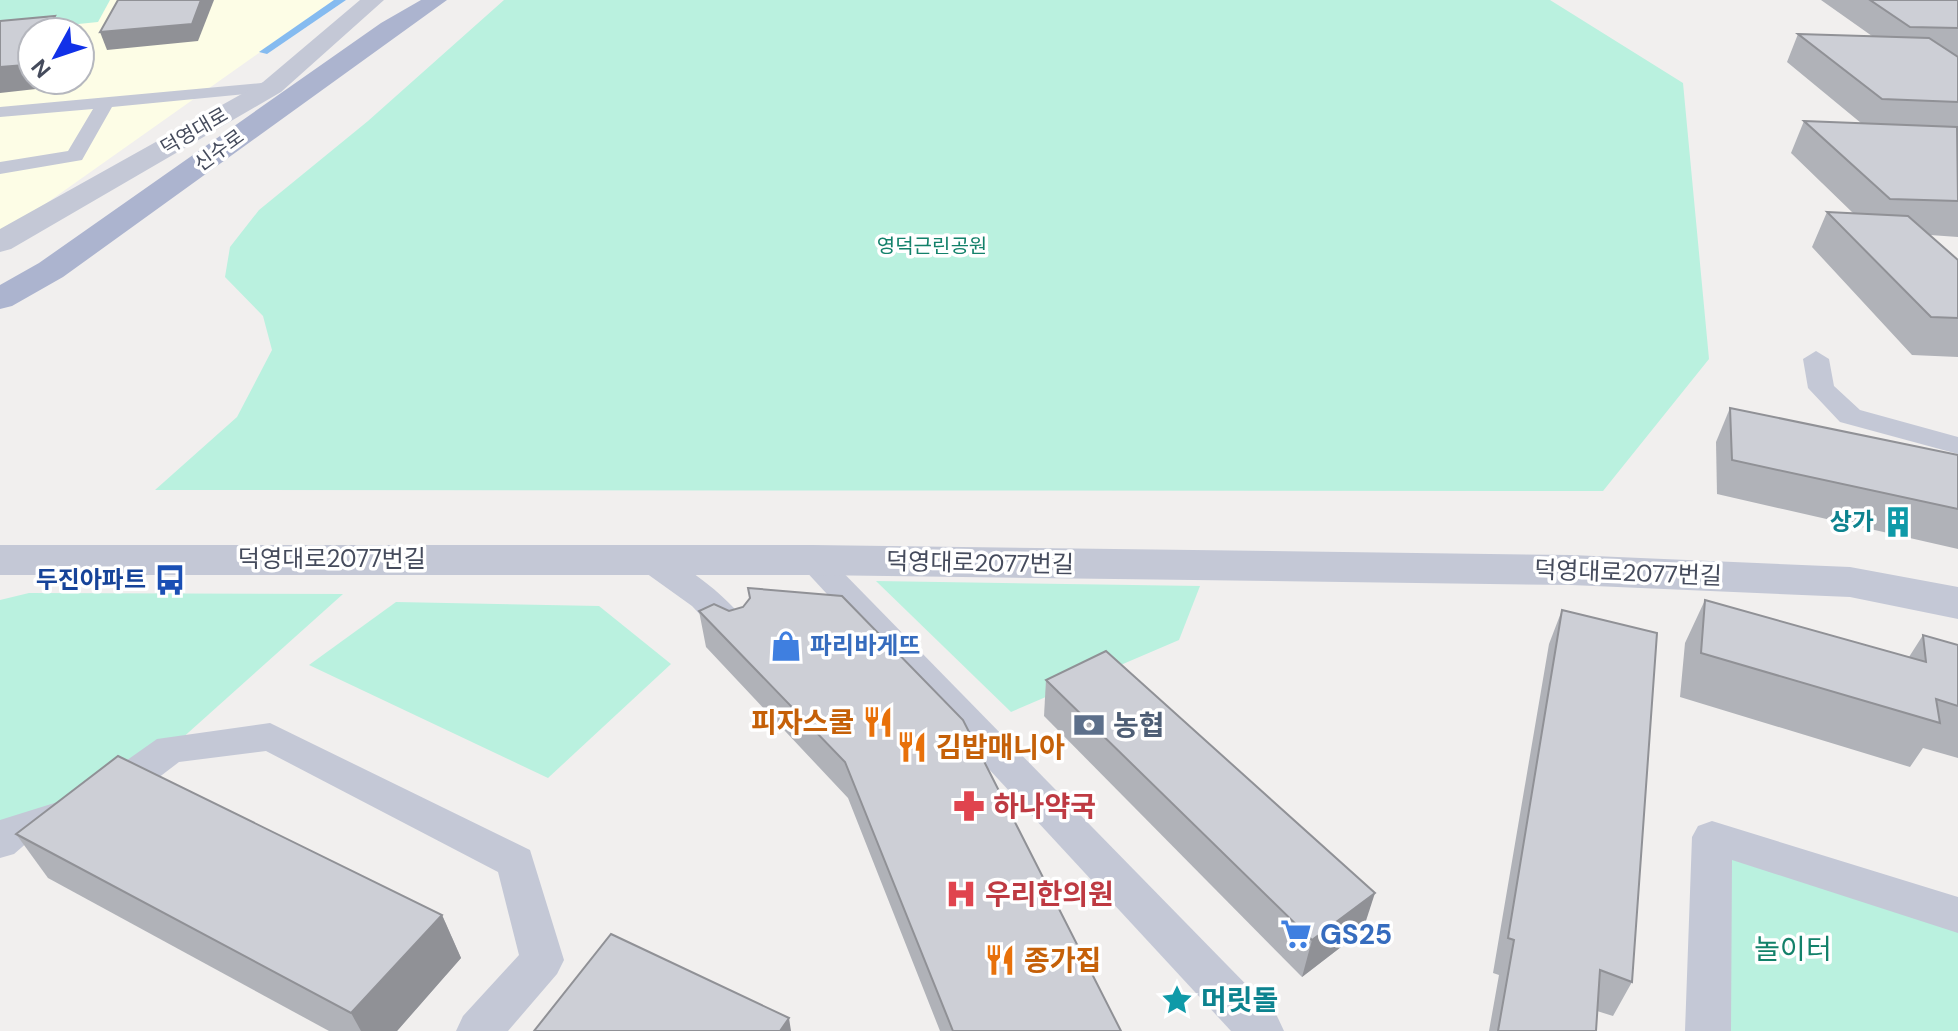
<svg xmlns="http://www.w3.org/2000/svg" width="1958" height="1031" viewBox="0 0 1958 1031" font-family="'DM Sans','Noto Sans KR',sans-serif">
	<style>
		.commercial { fill: #fdfde6; fill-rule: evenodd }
		.green { fill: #baf1df }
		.water { fill: #85bbf0 }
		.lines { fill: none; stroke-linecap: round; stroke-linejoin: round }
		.service { fill: #c4c8d6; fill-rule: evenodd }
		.tertiary { fill: #c4c8d6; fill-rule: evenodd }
		.primary { fill: #acb4cf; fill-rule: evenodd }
		.wall { fill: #b0b2b8 }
		.shaded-wall { fill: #909196 }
		.building { fill: #cdcfd6; stroke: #909196; stroke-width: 2 }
		.labels { text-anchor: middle; stroke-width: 7; stroke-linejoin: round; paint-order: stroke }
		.far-street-label { font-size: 20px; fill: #454b5c; stroke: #fff }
		.far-park-label { font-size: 20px; fill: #13816a; stroke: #fff }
		.culture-label { font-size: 24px; font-weight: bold; fill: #0d838f; stroke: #fff; text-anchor: end }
		.street-label { font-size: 24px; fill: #454b5c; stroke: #fff }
		.transit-label { font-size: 24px; font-weight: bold; fill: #164399; stroke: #fff; text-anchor: end }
		.shop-label { font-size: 24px; font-weight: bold; fill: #366cbe; stroke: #fff; text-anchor: start }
		.near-food-label { font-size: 28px; font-weight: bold; fill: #c56008; stroke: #fff; text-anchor: start }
		.near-service-label { font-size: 28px; font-weight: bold; fill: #4e5e75; stroke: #fff; text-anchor: start }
		.near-health-label { font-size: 28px; font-weight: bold; fill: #be3a42; stroke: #fff; text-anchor: start }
		.near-shop-label { font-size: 28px; font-weight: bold; fill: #366cbe; stroke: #fff; text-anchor: start }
		.near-park-label { font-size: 28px; fill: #13816a; stroke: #fff }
		.near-culture-label { font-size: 28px; font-weight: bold; fill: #0d838f; stroke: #fff; text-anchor: start }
	</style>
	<rect width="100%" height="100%" fill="#f1efee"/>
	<path class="commercial" d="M0,0H334L0,236ZM32,32H80V80H32Z"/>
	<g class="green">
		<polygon points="0,0 110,0 98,22 0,32"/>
		<polygon points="504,0 1550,0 1683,83 1709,359 1603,491 155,490 237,417 272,350 263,316 225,277 230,247 259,210 368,121"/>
		<polygon points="876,581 1200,586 1179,640 1011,712"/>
		<polygon points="29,593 343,594 170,749 0,842 0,600"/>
		<polygon points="396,602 599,606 671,664 548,778 309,665"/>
		<polygon points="1712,837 1958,915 1958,1031 1708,1031"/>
	</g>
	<polygon class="water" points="334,0 346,0 267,54 259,52"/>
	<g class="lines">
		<g class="service">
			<polygon points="272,82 278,83 278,91 112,107 82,160 0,174 0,162 68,151 93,109 0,117 0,107"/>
			<polygon points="1816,351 1829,359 1834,386 1860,410 1958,437 1958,454 1840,422 1808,388 1803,359"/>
			<polygon points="813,550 824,553 1277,1016 1284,1031 1231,1031 802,567 797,560 802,553"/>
			<path d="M650,551C682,559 736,603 753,632L748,640L736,644L724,640L692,606L639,568L634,561L639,554Z"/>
			<polygon points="270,723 530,850 564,960 557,974 508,1031 456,1031 463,1016 519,955 498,872 266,751 179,762 124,804 110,808 96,804 91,793 96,782 157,739"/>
			<polygon points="64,800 78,805 84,816 78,827 29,841 14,854 0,858 0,820"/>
			<polygon points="1712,821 1958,897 1958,933 1732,860 1731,1031 1685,1031 1692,837 1698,826"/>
		</g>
		<g class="tertiary">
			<polygon points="360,0 384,0 281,92 11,249 0,252 0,229 263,82"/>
			<polygon points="0,545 813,545 1571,555 1850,567 1958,587 1958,619 1850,597 1571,585 813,575 0,575"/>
		</g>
		<polygon class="primary" points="421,0 447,0 63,277 12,306 0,309 0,285 39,263 381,23"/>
	</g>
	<g class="wall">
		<polygon points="1821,0 1958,0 1958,237 1930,235 1958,260 1958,357 1912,355 1812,247 1827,212 1853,213 1791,153 1804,121 1861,123 1787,62 1798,34 1872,36"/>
		<polygon points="1730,408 1958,455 1958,549 1717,494 1716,442"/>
		<polygon points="748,588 1121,1031 940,1031 848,798 706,647 699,611 729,611 743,607 750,598"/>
		<polygon points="1705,600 1909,657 1923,635 1958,645 1958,758 1923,748 1910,767 1680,697 1685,643"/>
		<polygon points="1562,610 1632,982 1613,1016 1597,1011 1596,1031 1489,1031 1499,975 1493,973 1549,644"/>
		<polygon points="1046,680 1363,930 1302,977 1044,716"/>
		<polygon points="16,834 442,915 461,958 397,1031 329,1031 48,878"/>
	</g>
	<g class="shaded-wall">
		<polygon points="201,0 214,0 198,41 107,50 100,32"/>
		<polygon points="55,16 62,32 45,32"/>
		<polygon points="32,53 32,80 41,80 36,89 0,93 0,67"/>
		<polygon points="1375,893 1363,930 1302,977 1312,940"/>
		<polygon points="442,915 461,958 397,1031 361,1031 351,1013"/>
		<polygon points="789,1018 791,1031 780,1031"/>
	</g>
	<g class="building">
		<polygon points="118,0 201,0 192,24 100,32"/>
		<polygon points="1870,0 1958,0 1958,28 1910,27"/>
		<polygon points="55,16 45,32 32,32 32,53 25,65 0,67 0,21"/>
		<polygon points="1798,34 1929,38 1958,57 1958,102 1882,99"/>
		<polygon points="1804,121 1957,127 1958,201 1890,199"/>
		<polygon points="1827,212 1908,216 1958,260 1958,318 1931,317"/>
		<polygon points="1730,408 1958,455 1958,509 1732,460"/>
		<polygon points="748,588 842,596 963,720 1121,1031 953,1031 845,762 699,611 714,604 729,611 743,607 750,598"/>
		<polygon points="1705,600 1926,662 1923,635 1958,645 1958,706 1936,699 1940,723 1701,653"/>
		<polygon points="1562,610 1657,633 1632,982 1600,970 1596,1031 1498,1031 1514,940 1508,938"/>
		<polygon points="1106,651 1375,893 1312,940 1046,680"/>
		<polygon points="118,756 442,915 351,1013 16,834"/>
		<polygon points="611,934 789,1018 780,1031 534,1031"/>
	</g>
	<defs>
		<symbol id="building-bare" viewBox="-9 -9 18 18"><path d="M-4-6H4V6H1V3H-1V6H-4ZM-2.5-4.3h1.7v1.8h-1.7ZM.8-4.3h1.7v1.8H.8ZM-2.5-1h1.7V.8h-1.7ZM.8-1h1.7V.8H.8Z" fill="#0f9aa8" stroke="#fff" stroke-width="2.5" paint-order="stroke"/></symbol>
		<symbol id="bus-bare" viewBox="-9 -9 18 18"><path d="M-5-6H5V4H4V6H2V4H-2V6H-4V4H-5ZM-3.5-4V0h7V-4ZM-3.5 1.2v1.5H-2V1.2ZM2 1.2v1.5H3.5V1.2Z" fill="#1a4fb4" stroke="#fff" stroke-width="2.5" paint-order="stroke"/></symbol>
		<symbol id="shop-bare" viewBox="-9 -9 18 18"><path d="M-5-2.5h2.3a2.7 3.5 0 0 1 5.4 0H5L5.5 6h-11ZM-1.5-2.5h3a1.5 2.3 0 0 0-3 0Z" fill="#3f7fe0" stroke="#fff" stroke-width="2.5" paint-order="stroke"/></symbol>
		<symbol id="restaurant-bare" viewBox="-9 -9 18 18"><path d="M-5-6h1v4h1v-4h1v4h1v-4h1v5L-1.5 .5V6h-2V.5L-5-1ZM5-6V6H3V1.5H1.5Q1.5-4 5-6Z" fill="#e8710a" stroke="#fff" stroke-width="2.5" paint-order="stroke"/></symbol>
		<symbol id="bank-bare" viewBox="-9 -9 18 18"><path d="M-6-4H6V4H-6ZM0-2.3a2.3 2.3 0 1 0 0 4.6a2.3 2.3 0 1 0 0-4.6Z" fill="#5c6f8a" stroke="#fff" stroke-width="2.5" paint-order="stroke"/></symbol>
		<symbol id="pharmacy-bare" viewBox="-9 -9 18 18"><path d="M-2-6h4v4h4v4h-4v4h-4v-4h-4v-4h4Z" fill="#e0444e" stroke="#fff" stroke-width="2.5" paint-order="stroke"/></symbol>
		<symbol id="hospital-bare" viewBox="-9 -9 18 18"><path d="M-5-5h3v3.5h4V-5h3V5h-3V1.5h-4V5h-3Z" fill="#e0444e" stroke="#fff" stroke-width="2.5" paint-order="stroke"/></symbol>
		<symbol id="supermarket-bare" viewBox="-9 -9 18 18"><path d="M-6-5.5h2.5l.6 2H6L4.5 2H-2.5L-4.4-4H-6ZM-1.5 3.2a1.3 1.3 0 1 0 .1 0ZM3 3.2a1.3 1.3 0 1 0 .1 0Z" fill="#3f7fe0" stroke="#fff" stroke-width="2.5" paint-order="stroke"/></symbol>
		<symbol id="sight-bare" viewBox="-9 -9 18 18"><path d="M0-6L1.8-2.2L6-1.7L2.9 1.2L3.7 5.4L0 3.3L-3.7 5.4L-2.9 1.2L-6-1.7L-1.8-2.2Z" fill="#0f9aa8" stroke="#fff" stroke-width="2.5" paint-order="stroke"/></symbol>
	</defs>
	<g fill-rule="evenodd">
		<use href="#building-bare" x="1876" y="500" width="44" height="44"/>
		<use href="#bus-bare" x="148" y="558" width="44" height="44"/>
		<use href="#shop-bare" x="764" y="624" width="44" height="44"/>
		<use href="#restaurant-bare" x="856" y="700" width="44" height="44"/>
		<use href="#bank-bare" x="1067" y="703" width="44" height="44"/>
		<use href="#restaurant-bare" x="890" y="725" width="44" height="44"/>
		<use href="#pharmacy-bare" x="947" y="784" width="44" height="44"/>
		<use href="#hospital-bare" x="939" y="872" width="44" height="44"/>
		<use href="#supermarket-bare" x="1274" y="912" width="44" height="44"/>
		<use href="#restaurant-bare" x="978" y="938" width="44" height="44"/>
		<use href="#sight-bare" x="1155" y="978" width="44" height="44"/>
	</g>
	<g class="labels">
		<g class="far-street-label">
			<text transform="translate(194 131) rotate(-30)" y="7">덕영대로</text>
			<text transform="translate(219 150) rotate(-36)" y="7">신수로</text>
		</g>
		<g class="far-park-label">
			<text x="932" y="253">영덕근린공원</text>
		</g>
		<g class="culture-label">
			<text x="1874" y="530">상가</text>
		</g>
		<g class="street-label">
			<text x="332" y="567">덕영대로2077번길</text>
			<text transform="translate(980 563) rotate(1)" y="8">덕영대로2077번길</text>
			<text transform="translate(1628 573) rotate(2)" y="8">덕영대로2077번길</text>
		</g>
		<g class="transit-label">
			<text x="146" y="588">두진아파트</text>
		</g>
		<g class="shop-label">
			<text x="810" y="654">파리바게뜨</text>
		</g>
		<g class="near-food-label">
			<text x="854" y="732" text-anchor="end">피자스쿨</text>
			<text x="936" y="757">김밥매니아</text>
			<text x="1024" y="970">종가집</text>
		</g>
		<g class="near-service-label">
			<text x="1113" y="735">농협</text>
		</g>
		<g class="near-health-label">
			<text x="993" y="816">하나약국</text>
			<text x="985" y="904">우리한의원</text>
		</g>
		<g class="near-shop-label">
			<text x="1320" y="944">GS25</text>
		</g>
		<g class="near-park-label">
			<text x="1793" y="959">놀이터</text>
		</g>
		<g class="near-culture-label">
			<text x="1201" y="1010">머릿돌</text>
		</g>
	</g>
	<g transform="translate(56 56) rotate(230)"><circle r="38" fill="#ffffff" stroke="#b5b7be" stroke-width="2"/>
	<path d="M0-6L14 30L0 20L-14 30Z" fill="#1131e8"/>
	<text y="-12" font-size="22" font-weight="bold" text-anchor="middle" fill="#454b5c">N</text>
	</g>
</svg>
